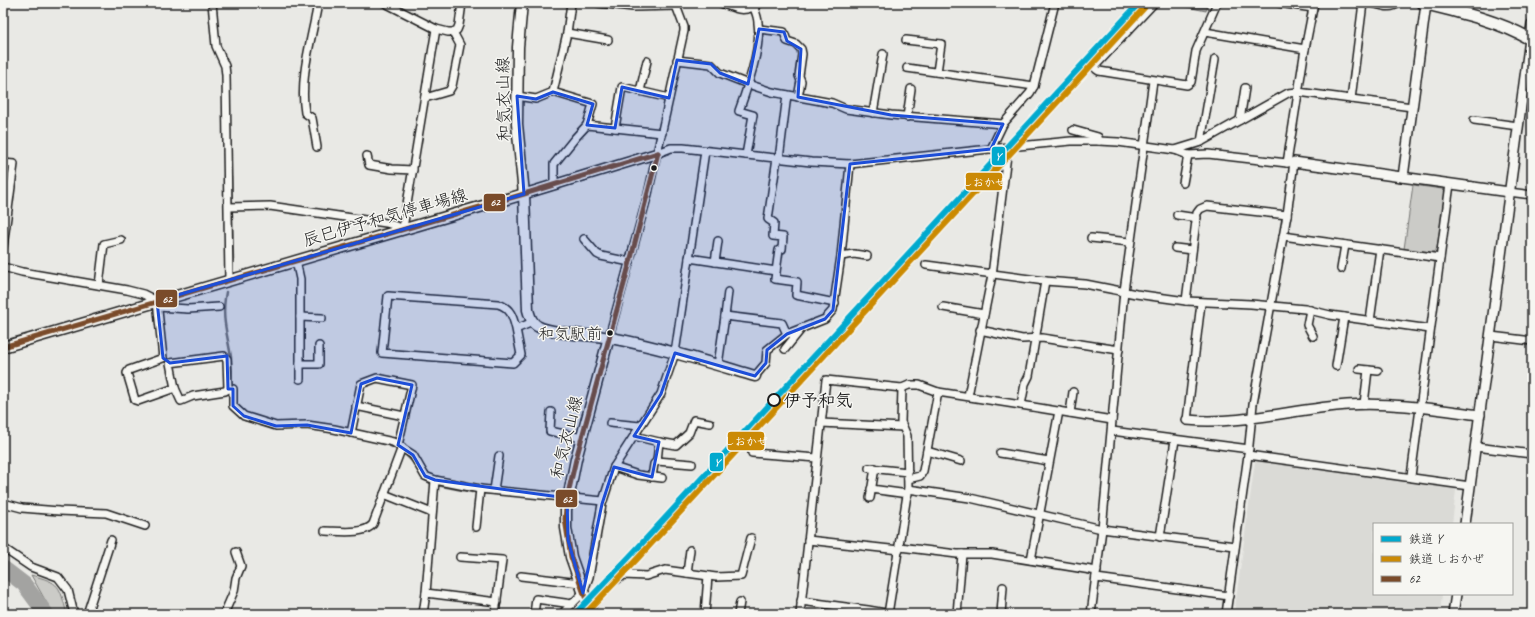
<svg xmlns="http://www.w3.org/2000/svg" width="1535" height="617" viewBox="0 0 1535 617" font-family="Caveat,'Klee One',sans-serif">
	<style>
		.built { fill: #dadad6 }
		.green { fill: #cbcbc7; stroke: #747472 }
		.water { fill: #a3a3a1; stroke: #6d6d6c }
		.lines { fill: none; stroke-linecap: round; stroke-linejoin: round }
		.stream { stroke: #6d6d6c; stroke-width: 2.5 }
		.river { stroke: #a3a3a1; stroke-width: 16 }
		.minor-casing { stroke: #1c1c1c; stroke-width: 10 }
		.tertiary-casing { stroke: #1c1c1c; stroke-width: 12 }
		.secondary-casing { stroke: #1c1c1c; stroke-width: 13 }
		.primary-casing { stroke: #1c1c1c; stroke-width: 14 }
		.minor { stroke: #f6f6f2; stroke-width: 7 }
		.tertiary { stroke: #f6f6f2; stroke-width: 9 }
		.secondary { stroke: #f6f6f2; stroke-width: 10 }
		.primary { stroke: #f6f6f2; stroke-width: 11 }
		.rail { stroke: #1c1c1c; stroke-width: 2.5 }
		.bus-1-casing { stroke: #f6f6f2; stroke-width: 8 }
		.bus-1 { stroke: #7a4b2a; stroke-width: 5 }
		.rail-1-casing { stroke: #f6f6f2; stroke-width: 9 }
		.rail-2-casing { stroke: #f6f6f2; stroke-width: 9 }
		.rail-1 { stroke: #00a9ce; stroke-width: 6 }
		.rail-2 { stroke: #cb8a06; stroke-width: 6 }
		.marked { fill: #1d4ed8; fill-opacity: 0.2; stroke: #1d4ed8; stroke-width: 3; stroke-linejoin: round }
		.bus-dot { fill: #1c1c1c; stroke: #f6f6f2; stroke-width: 1.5 }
		.stop-dot { fill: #f6f6f2; stroke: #1c1c1c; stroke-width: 2 }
		.labels { text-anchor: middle; stroke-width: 3; stroke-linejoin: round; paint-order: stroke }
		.bus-label { font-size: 16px; fill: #1c1c1c; stroke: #f6f6f2; text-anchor: end }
		.street-label { font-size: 17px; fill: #1c1c1c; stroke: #f6f6f2 }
		.stop-label { font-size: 17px; font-weight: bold; fill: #1c1c1c; stroke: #f6f6f2; text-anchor: start }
		.line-badge { stroke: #f6f6f2; stroke-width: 1.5 }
		.badge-label { font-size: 11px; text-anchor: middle; font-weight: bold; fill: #fff }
	</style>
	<rect width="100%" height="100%" fill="#e9e9e5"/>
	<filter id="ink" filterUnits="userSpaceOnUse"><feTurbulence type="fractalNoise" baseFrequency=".025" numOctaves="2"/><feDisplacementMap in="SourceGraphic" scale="8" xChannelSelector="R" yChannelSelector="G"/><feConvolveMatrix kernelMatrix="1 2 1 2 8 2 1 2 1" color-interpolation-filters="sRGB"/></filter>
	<g filter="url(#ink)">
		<polygon class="built" points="1258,460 1454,486 1456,490 1452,524 1374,524 1374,594 1442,594 1440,614 1234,614 1255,462"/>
		<g class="green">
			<polygon points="1413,185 1442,189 1445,192 1437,249 1433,252 1404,249"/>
			<path d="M31,575C61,583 59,585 67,614H53Z"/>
		</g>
		<polygon class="water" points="1179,3 1209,3 1206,11 1178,5"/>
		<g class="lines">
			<g class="stream">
				<polyline points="224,56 228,66"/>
				<polyline points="231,177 233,260"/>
				<path d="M226,292C221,318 227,332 231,357C232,367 232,376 231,385"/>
				<polyline points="243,418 245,420 258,424"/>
				<polyline points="386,444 397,449"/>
				<polyline points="403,452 415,464"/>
				<polyline points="422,477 430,483"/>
				<polyline points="437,485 472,492"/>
				<polyline points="484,493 510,495"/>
			</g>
			<polyline class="river" points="3,568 24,584 46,614"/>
			<defs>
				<g id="minor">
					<polyline points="212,3 216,46 225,66 226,75 229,280"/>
					<polyline points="385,3 436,29 448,32 453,32 457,30 459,25 462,3"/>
					<polyline points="598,3 633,7 676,6"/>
					<path d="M721,3C736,9 745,14 760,3"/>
					<polyline points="1154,3 1096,65 1096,69 1099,71 1187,85 1191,82 1196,51 1217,3"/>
					<polyline points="1279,3 1313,8"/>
					<path d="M1372,3C1381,5 1391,10 1398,3"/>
					<polyline points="759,29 784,32 787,41 796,44 801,49 802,54 799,76 801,81 798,97"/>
					<polyline points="1205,32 1305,49"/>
					<polyline points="567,33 608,40"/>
					<polyline points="906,40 941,44 937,72"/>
					<polyline points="677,60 711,64 720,73 748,84 772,92 832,103 846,109 891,115 1003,124"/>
					<polyline points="907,68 1034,86"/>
					<polyline points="640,91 647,61"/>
					<polyline points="553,92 593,104 587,125 575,138 554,164 554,184"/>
					<polyline points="517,96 536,99 553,92 567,33 571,3"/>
					<polyline points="425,98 449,91 452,86 460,45 453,32"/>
					<polyline points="1351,99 1363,3"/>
					<polyline points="873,113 883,54"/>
					<polyline points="907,117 911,89"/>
					<polyline points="1240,120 1245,88"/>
					<polyline points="1474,120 1518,126"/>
					<polyline points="587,125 662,133"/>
					<polyline points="615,128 622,87 669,98"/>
					<polyline points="1073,130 1098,137 1099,141"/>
					<polyline points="1201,142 1215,59"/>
					<path d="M317,147L312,118L305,113C299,76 312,39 318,3"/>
					<polyline points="991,149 1003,124 1030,93 1034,86 1055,3"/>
					<polyline points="1175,150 1201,142 1288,93 1298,92 1412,107"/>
					<polyline points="658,153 671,148 683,148 811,162 850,164 1008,147 1071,141 1099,141 1118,142 1175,150 1188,155 1208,154 1287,163 1294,162 1287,215 1253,404 1248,455 1226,614"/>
					<path d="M746,155L753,115L739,111C747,89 762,45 758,23C758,18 756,13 754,8"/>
					<polyline points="367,156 369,165 392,169 413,170"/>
					<polyline points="777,158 768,219 774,223 773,236 783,237 782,249 779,250 775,279 797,282 796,295 835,303"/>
					<polyline points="779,159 787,95"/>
					<polyline points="3,163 14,164 3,247"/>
					<polyline points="1287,163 1305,49 1314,3"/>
					<polyline points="1183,183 1188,155"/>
					<polyline points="1509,192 1532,195"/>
					<polyline points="229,207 270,206 386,223 403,228 436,29"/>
					<polyline points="1177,215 1197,218"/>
					<polyline points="1283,236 1440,258"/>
					<polyline points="1091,238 1130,242"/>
					<polyline points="584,239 597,254 601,256 630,262"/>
					<polyline points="1175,248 1192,250"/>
					<polyline points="841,256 854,254 867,256"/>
					<polyline points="689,258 776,271"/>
					<polyline points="296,261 300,279 300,379"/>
					<polyline points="715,262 718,241"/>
					<polyline points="926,265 1045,281"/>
					<polyline points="3,267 22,272 127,290 143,294 157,301 163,358 129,370 127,373 135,400 138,401 175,388 170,363 224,356 227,359 228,389 233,389 233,406 244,416 276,426 307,425 334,429 393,442 413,455 425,476 435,480"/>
					<polyline points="1341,269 1345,245"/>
					<polyline points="99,285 104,244 121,240"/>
					<polyline points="1186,301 1197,213 1200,209 1207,206 1287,215"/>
					<polyline points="158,307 188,309 219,307"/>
					<polyline points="943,307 984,314"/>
					<polyline points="1310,310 1307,325 1313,336"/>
					<polyline points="725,316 728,292"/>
					<polyline points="300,317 322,318"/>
					<polyline points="1370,321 1380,249"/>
					<path d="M516,329L521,355L513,363L382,353L388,296L498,304C511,308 513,317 516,329L533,322"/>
					<polyline points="980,330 1022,339 1042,338 1119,350"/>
					<polyline points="1491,336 1532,341"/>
					<polyline points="609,337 648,194 684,31 684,27 675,3"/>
					<polyline points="785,349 802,328"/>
					<polyline points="300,364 319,364 319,346"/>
					<polyline points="718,365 725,316 782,323 787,334"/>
					<polyline points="1336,366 1344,317"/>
					<polyline points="1359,369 1378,371"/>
					<polyline points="755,376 766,363 767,350 787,334 825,319 833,310 841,256 850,164"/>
					<polyline points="175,388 181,401 193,396 225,391 228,389"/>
					<polyline points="968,396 992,275 1008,147"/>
					<polyline points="1364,404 1368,370"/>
					<polyline points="1021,405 1025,384 1029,376 1045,281 1085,284 1136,294 1186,301 1251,304 1305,309 1330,315 1430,329"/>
					<polyline points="356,406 404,416"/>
					<polyline points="551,412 550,431 582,438"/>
					<polyline points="1070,413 1073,392"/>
					<polyline points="1187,420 1201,303"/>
					<polyline points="610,423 640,426"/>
					<polyline points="821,423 903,427"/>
					<polyline points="1112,431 1249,449"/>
					<polyline points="351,433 361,384 377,378 412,385 398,445"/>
					<polyline points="634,436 659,442"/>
					<polyline points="1476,447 1532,454"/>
					<polyline points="927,451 961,461"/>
					<polyline points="752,453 817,458"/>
					<polyline points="1000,453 1049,461"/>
					<polyline points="1248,455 1470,486"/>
					<polyline points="657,461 692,464"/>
					<polyline points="614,467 638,475 662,478"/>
					<polyline points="869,468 908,472"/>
					<polyline points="1411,476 1450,184"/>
					<polyline points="652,477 654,464 657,461 659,442 676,445 689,433 694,420 710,423"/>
					<polyline points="908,479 920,476 923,471 938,392"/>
					<polyline points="871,489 908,494"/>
					<polyline points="908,489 970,498 1102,529 1235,546"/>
					<polyline points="494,490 499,456"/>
					<polyline points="384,494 432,513"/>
					<polyline points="870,498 875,468"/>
					<polyline points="3,503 22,508 59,511 106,513 145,526"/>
					<polyline points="476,527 480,489"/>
					<path d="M325,531C338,531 365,535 373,524L402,447"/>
					<polyline points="1160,537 1175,440"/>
					<polyline points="808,540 899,550"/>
					<polyline points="900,547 957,554 992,554 1097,571"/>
					<polyline points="3,548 31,567 58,577 68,590 74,614"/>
					<polyline points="460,557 502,560 495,614"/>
					<polyline points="1031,560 1059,411"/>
					<polyline points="687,573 690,550"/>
					<polyline points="521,576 580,583"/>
					<polyline points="1096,578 1229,596"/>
					<polyline points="426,593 435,480 480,489 603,501"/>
					<polyline points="801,601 868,610 891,614"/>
					<polyline points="589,610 604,591 615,581 624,575 646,576 665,570 716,577 741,576 751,538"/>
					<polyline points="87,614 111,540"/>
					<polyline points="224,614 234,591 236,578 241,566 236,552"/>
					<polyline points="423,614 426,593 497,602"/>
					<polyline points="534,614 536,599 572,604"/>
					<polyline points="562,614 583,593 589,577 602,504 614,467 661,394 675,353 705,151"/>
					<polyline points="705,614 708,576"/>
					<polyline points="738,614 740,602"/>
					<polyline points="800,614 826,380 902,388 909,385 919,385 938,392 1021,405 1112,420"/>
					<polyline points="888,614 908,489 907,436 901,422 902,388"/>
					<polyline points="957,614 962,554"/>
					<polyline points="1001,614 1003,587"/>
					<polyline points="1091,614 1102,529 1124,291 1153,81"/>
				</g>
				<g id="tertiary">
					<polyline points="1294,162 1509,192"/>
					<polyline points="1403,177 1426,4"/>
					<polyline points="524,194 658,153"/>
					<path d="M1187,420C1241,425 1294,409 1347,405C1392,402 1435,409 1480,415"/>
					<polyline points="1465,524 1532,24"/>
					<polyline points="1453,614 1456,594"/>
				</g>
				<g id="secondary">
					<path d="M522,3L518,47L517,124L524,194L528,310C530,317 532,324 539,327C557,335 590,334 611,338C659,347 707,362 755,376"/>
					<polyline points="3,347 524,194"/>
					<polyline points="591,614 571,557 566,528 566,510 576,459 609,337"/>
				</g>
				<path id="primary" d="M1423,3C1460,12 1499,21 1532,40"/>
			</defs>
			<use href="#minor" class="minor-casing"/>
			<use href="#tertiary" class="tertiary-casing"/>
			<use href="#secondary" class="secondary-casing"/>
			<use href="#primary" class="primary-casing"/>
			<use href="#minor" class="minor"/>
			<use href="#tertiary" class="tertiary"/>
			<use href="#secondary" class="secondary"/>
			<use href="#primary" class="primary"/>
			<polyline class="rail" points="617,570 693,495 949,217 987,169"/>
			<defs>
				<g id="bus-1">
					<polyline points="3,347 524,194 658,153"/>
					<polyline points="591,614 571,557 565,519 567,498 576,459 630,262 658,153"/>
				</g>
			</defs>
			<use href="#bus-1" class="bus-1-casing"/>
			<use href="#bus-1" class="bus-1"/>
			<defs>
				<polyline id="rail-1" points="575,614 633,553 1139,3"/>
				<polyline id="rail-2" points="585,614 638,558 1144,8"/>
			</defs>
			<use href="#rail-1" class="rail-1-casing"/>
			<use href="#rail-2" class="rail-2-casing"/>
			<use href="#rail-1" class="rail-1"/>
			<use href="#rail-2" class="rail-2"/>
		</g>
	</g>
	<path class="marked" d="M759,29L784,32L787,41L801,49L798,97L891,115L1003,124L991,149L850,164L833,310L825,319L787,334L767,350L766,363L755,376L675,353L661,394L634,436L659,442L652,477L614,467L602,504L583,593L568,540L567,498L435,480L425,476L413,455L398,445L412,385L377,378L361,384L351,433L307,425L276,426L244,416L233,406V389H228L227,356L170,363L163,358L157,301L524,194L517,96L536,99L553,92L593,104L587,125L615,128L622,87L669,98L677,60L711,64L720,73L748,84Z"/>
	<g class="bus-dot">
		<circle cx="654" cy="168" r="3.5"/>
		<circle cx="610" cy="333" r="3.5"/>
	</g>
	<circle class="stop-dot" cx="774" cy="400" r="6"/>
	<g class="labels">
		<g class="bus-label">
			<text x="602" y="339">和気駅前</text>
		</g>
		<g class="street-label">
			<text transform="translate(503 99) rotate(-91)" y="6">和気衣山線</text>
			<text transform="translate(385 217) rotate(-16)" y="6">辰巳伊予和気停車場線</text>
			<text transform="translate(566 437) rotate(-76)" y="6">和気衣山線</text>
		</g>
		<g class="stop-label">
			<text x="784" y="406">伊予和気</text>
		</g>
	</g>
	<g class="line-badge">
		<rect x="991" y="146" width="15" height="20" rx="4" fill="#00a9ce"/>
		<rect x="965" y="172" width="38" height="19" rx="4" fill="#cb8a06"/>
		<rect x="483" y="193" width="23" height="19" rx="4" fill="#7a4b2a"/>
		<rect x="155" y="289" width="23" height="19" rx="4" fill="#7a4b2a"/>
		<rect x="727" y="431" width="38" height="20" rx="4" fill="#cb8a06"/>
		<rect x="709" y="452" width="15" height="20" rx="4" fill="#00a9ce"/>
		<rect x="555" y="489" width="23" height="19" rx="4" fill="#7a4b2a"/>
	</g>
	<g class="badge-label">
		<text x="998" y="160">Y</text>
		<text x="984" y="186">しおかぜ</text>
		<text x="495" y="206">62</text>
		<text x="167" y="303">62</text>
		<text x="746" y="445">しおかぜ</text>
		<text x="717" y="466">Y</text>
		<text x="567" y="503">62</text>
	</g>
	<rect width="1535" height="617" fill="none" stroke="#f6f6f2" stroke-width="16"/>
	<rect x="8" y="8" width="1519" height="601" fill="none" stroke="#1c1c1c" stroke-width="1.5" filter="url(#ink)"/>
	<rect x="1373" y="523" width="140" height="72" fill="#f6f6f2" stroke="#9f9f9c"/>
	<rect x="1381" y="536" width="20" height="6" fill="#00a9ce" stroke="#9f9f9c"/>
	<text x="1409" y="543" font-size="12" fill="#1c1c1c">鉄道 Y</text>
	<rect x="1381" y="556" width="20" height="6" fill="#cb8a06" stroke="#9f9f9c"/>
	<text x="1409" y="563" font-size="12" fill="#1c1c1c">鉄道 しおかぜ</text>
	<rect x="1381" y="576" width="20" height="6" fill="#7a4b2a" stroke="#9f9f9c"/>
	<text x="1409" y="583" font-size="12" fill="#1c1c1c">62</text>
</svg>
